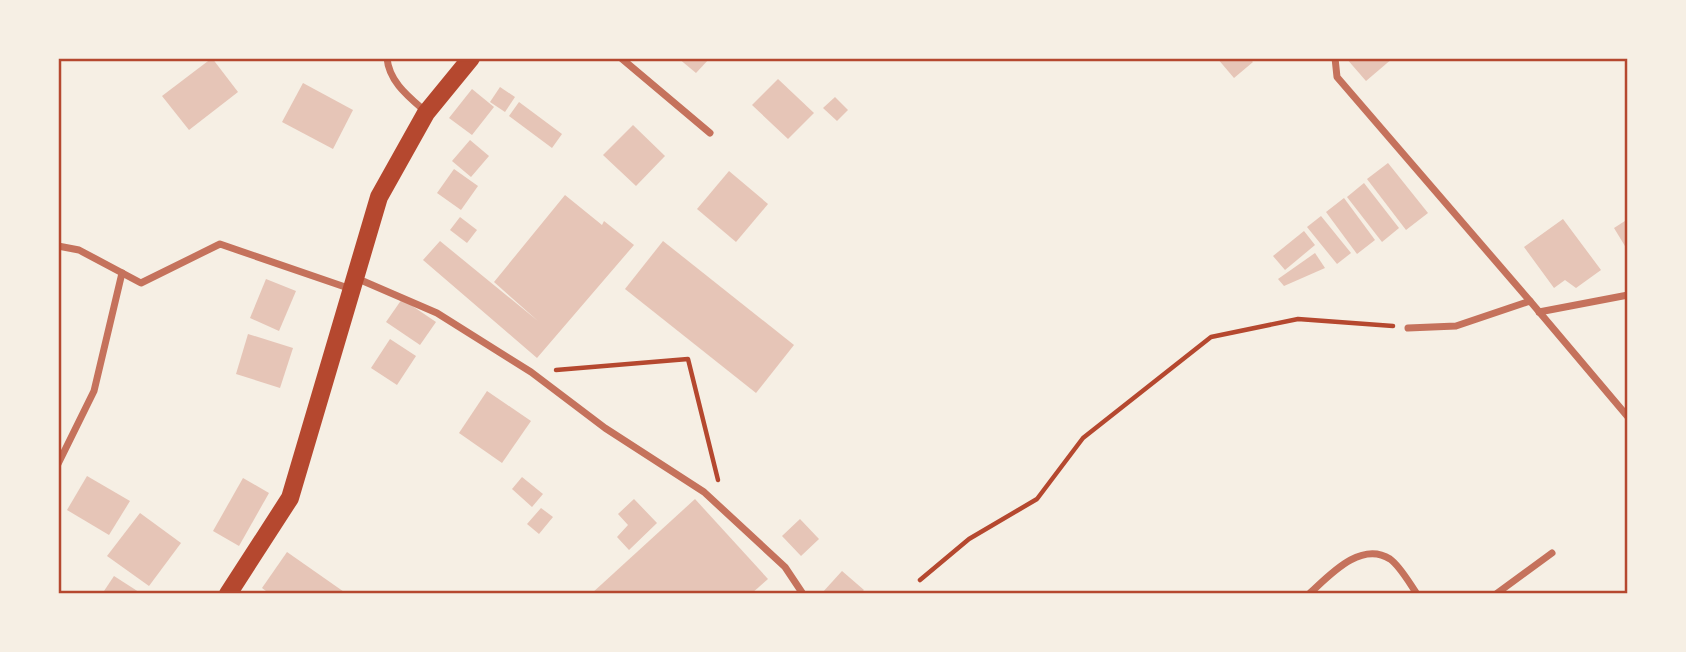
<svg xmlns="http://www.w3.org/2000/svg" width="1686" height="652" viewBox="0 0 1686 652" font-family="'Sofia Sans Condensed',sans-serif">
	<style>
		.building { fill: #e6c5b7 }
		.lines { fill: none; stroke-linecap: round; stroke-linejoin: round }
		.path { stroke: #b5482f; stroke-width: 4.5 }
		.minor { stroke: #c5725c; stroke-width: 7 }
		.primary { stroke: #b5482f; stroke-width: 18 }
		.neatline { fill: none; stroke: #b5482f; stroke-width: 2.5 }
	</style>
	<rect width="100%" height="100%" fill="#f6efe4"/>
	<g class="building">
		<polygon points="212,58 238,92 189,130 162,96"/>
		<polygon points="678,58 710,58 696,73"/>
		<polygon points="1217,58 1249,58 1253,62 1234,78"/>
		<polygon points="1346,58 1393,58 1366,81"/>
		<polygon points="778,79 814,113 788,139 752,105"/>
		<polygon points="303,83 353,110 333,149 282,122"/>
		<polygon points="500,87 515,97 505,112 490,102"/>
		<polygon points="472,89 494,107 472,135 449,118"/>
		<polygon points="835,97 848,110 837,121 823,108"/>
		<polygon points="519,102 562,134 552,148 509,116"/>
		<polygon points="633,125 665,156 636,186 603,155"/>
		<polygon points="470,140 489,156 471,177 452,161"/>
		<polygon points="1388,163 1428,213 1406,230 1367,179"/>
		<polygon points="454,169 478,186 461,210 437,193"/>
		<polygon points="729,171 768,204 736,242 697,209"/>
		<polygon points="1364,183 1399,228 1382,242 1347,197"/>
		<polygon points="565,195 602,225 604,221 634,245 537,358 423,260 440,241 538,321 494,282"/>
		<polygon points="1344,198 1375,240 1357,254 1326,212"/>
		<polygon points="1321,216 1351,253 1337,264 1307,227"/>
		<polygon points="460,217 477,230 467,243 450,230"/>
		<polygon points="1563,219 1601,270 1576,288 1565,280 1554,288 1524,247"/>
		<polygon points="1628,219 1628,251 1614,228"/>
		<polygon points="1304,231 1315,245 1285,270 1273,256"/>
		<polygon points="663,241 794,345 756,393 625,289"/>
		<polygon points="1315,253 1325,268 1284,286 1278,279"/>
		<polygon points="266,279 296,291 279,331 250,318"/>
		<polygon points="402,299 436,322 420,345 386,322"/>
		<polygon points="248,334 293,348 280,388 236,374"/>
		<polygon points="390,339 416,356 397,385 371,368"/>
		<polygon points="487,391 531,421 502,463 459,433"/>
		<polygon points="87,476 130,501 109,535 67,510"/>
		<polygon points="522,477 543,494 532,507 512,489"/>
		<polygon points="243,478 269,493 239,546 213,531"/>
		<polygon points="634,499 657,523 629,550 617,537 628,525 618,514"/>
		<polygon points="695,499 768,579 751,594 591,594"/>
		<polygon points="541,508 553,517 539,534 527,524"/>
		<polygon points="140,513 181,543 149,586 107,556"/>
		<polygon points="800,519 819,539 801,556 782,536"/>
		<polygon points="287,552 347,594 270,594 262,588"/>
		<polygon points="842,571 864,590 860,594 822,593"/>
		<polygon points="114,576 142,594 102,594"/>
	</g>
	<g class="lines">
		<g class="path">
			<polyline points="556,370 688,359 718,480"/>
			<polyline points="920,580 969,539 1037,499 1083,438 1211,337 1298,319 1393,326"/>
		</g>
		<g class="minor">
			<path d="M387,58C389,82 409,97 426,112"/>
			<polyline points="621,58 710,133"/>
			<polyline points="1335,58 1337,77 1530,301"/>
			<polyline points="58,246 79,250 141,283 220,244 351,289"/>
			<polyline points="356,278 437,313 531,372 605,428 704,492 785,567 803,594"/>
			<polyline points="1539,312 1628,295"/>
			<polyline points="1408,328 1456,326 1530,301 1628,417"/>
			<polyline points="58,464 94,391 122,273"/>
			<path d="M1309,594C1328,577 1360,540 1390,559C1400,566 1410,584 1417,594"/>
			<polyline points="1496,594 1552,553"/>
		</g>
		<polyline class="primary" points="228,594 290,498 379,197 426,113 471,58"/>
	</g>
	<rect width="1686" height="652" fill="none" stroke="#f6efe4" stroke-width="119"/>
	<rect x="60" y="60" width="1566" height="532" class="neatline"/>
</svg>
